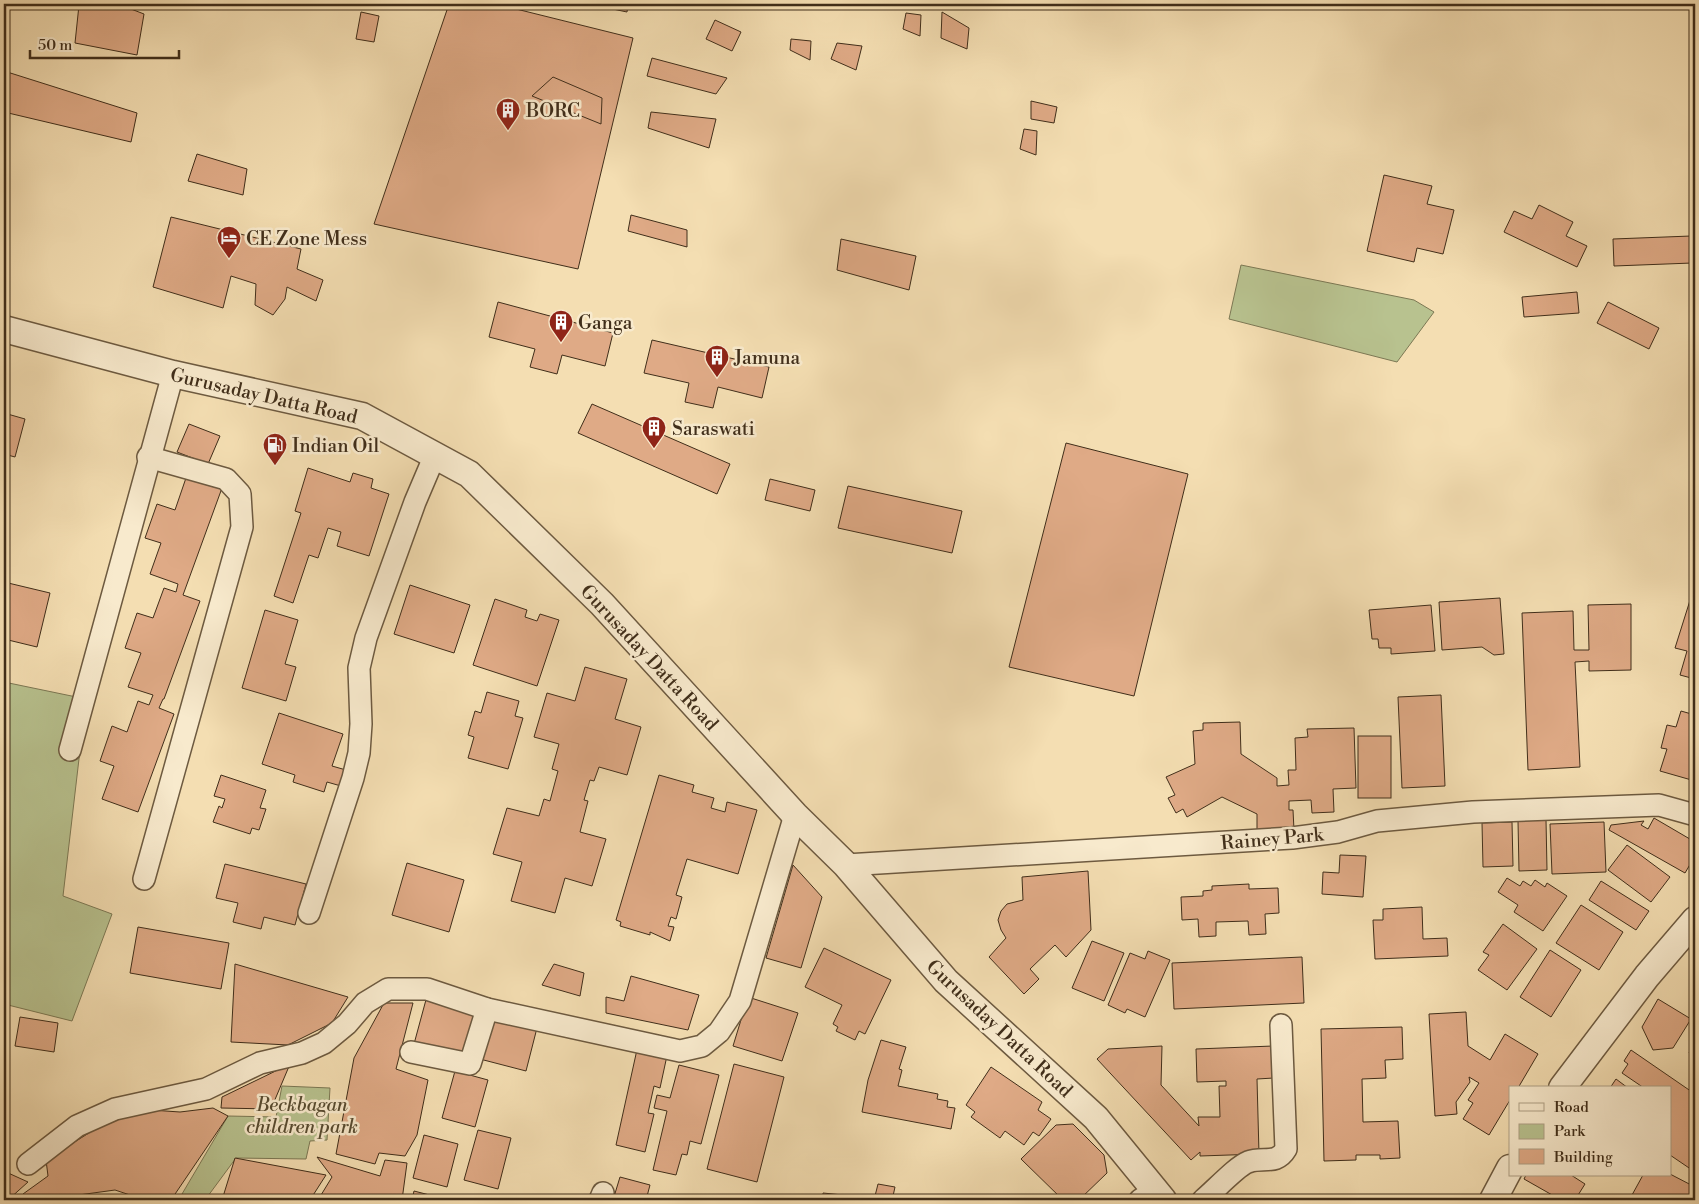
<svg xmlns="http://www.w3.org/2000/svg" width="1699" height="1204" viewBox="0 0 1699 1204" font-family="'Libre Bodoni',serif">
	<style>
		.green { fill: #b8c28f; stroke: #7c7854 }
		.building { fill: #dfaa86; stroke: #402e1a }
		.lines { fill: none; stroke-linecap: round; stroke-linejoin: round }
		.minor-casing { stroke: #6d5a40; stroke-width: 24 }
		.tertiary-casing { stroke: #6d5a40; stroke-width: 29 }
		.minor { stroke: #f8eacd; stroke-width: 21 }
		.tertiary { stroke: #f8eacd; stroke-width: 26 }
		.labels { text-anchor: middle; stroke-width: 5; stroke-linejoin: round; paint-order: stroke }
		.poi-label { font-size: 19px; fill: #402e1a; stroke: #f8eacd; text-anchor: start }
		.street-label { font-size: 19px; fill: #402e1a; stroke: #f8eacd }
		.park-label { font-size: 19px; font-style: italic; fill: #584c31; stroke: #f8eacd }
	</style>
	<rect width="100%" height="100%" fill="#f4deb2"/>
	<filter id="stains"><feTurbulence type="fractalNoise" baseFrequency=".004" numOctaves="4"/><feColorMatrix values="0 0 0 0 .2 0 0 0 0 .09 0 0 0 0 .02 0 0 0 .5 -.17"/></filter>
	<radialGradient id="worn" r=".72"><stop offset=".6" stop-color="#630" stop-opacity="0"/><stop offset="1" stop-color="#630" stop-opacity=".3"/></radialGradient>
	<g class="green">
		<polygon points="1241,265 1414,300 1434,312 1397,362 1229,319"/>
		<polygon points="4,682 86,699 63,896 112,914 72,1021 4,1004"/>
		<polygon points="282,1086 330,1088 327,1140 310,1141 306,1159 236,1158 205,1200 194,1200 182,1194 228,1116 276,1117"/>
	</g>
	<g class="building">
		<polygon points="81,4 118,4 144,14 137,55 75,43 79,5"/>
		<polygon points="449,4 496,4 633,38 578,269 374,224"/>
		<polygon points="589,4 628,4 627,12"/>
		<polygon points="361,12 379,16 374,42 356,39"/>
		<polygon points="942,12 969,28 967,49 941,38"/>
		<polygon points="906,13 921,15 920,36 903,29"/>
		<polygon points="715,20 741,32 732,51 706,39"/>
		<polygon points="791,39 811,41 810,60 790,50"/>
		<polygon points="837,43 862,46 856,70 831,59"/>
		<polygon points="652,58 727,78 716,94 647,76"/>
		<polygon points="4,71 137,113 131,142 4,112"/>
		<polygon points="553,77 602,98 601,124 532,96"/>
		<polygon points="1031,101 1057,107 1054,123 1031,119"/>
		<polygon points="651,112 716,119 709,148 648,128"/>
		<polygon points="1024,129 1037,131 1036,155 1020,149"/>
		<polygon points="197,154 247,169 243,195 188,181"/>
		<polygon points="1384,175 1432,186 1427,204 1454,210 1443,254 1417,248 1414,262 1367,251"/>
		<polygon points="1539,205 1573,222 1566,236 1587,246 1577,267 1504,232 1514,211 1532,219"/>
		<polygon points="631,215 687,230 687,247 628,231"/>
		<polygon points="171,217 301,249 297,269 323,280 316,301 287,287 285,299 273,315 255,305 256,284 231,276 223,308 153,287"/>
		<polygon points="1691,236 1692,263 1614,266 1613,239"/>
		<polygon points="841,239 916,256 909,290 837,270"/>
		<polygon points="1577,292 1579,313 1524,317 1522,297"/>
		<polygon points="498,302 613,333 605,366 562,355 557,374 530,367 535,349 489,337"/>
		<polygon points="1608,302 1659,328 1649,349 1597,323"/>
		<polygon points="652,340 769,367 762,398 718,387 713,408 685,402 689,383 644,373"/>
		<polygon points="592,404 730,464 717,494 578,433"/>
		<polygon points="4,413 25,419 15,457 4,454"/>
		<polygon points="189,424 220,436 208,464 177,452"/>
		<polygon points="1066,443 1188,474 1134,696 1009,667"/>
		<polygon points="308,468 350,482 353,473 373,479 371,488 389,494 369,556 337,546 341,532 328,528 318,558 309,555 293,603 274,596 301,513 295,511"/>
		<polygon points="187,475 222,488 183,595 200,601 164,699 163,699 159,708 174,714 138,812 102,799 114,766 100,761 112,726 127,732 138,701 149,705 153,695 128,687 141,653 125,648 137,613 153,618 164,588 176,592 178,584 150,574 161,543 145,538 157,504 175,510"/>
		<polygon points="770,479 815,490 810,511 765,500"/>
		<polygon points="848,486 962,511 952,553 838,528"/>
		<polygon points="4,582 50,593 37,647 4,639"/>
		<polygon points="410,585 470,605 454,653 394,634"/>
		<polygon points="1692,594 1695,595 1695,679 1680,675 1687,651 1675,648"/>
		<polygon points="1500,598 1504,654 1494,655 1482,647 1442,650 1439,602"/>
		<polygon points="495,599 527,610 525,617 537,621 540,614 559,620 537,686 473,665"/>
		<polygon points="1631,604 1631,670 1589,671 1589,661 1575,662 1580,767 1528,770 1522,613 1573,611 1574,650 1589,650 1588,605"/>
		<polygon points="1431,605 1435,651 1391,654 1391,648 1379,648 1378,639 1372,639 1369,610"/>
		<polygon points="265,610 298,620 285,664 296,667 286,701 242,688"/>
		<polygon points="585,667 627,679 615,719 641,727 627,775 599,767 594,781 590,780 584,800 588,801 580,832 606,839 592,886 565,878 555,913 511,901 522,862 493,854 507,808 539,816 544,799 550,801 558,771 552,769 559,744 534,737 547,693 575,701"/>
		<polygon points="487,692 519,701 515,716 523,718 508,769 468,758 474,737 468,735 475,711 481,713"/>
		<polygon points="1441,695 1445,786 1402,788 1398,697"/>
		<polygon points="1681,711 1695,715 1695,781 1660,771 1667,749 1661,748 1667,725 1676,727"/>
		<polygon points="279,713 343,734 332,766 346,770 341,786 327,782 324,792 293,782 295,775 262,764"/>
		<polygon points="1240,722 1241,754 1277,778 1277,786 1289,785 1288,770 1296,770 1295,738 1308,737 1307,729 1354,728 1356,788 1333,789 1334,812 1312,813 1311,800 1289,801 1289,810 1293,810 1294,830 1257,831 1257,814 1222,797 1187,817 1183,809 1176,813 1168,798 1175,795 1166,777 1195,764 1193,731 1203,730 1203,723"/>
		<rect x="1358" y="736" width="33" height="62"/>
		<polygon points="221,775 266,790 260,808 266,809 259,830 252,828 250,834 213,822 219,806 222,808 225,799 214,796"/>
		<polygon points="659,775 694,785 692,792 714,798 711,808 725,812 727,802 757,810 738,874 687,859 676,895 682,897 676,919 671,917 668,926 674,927 670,941 650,932 650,935 620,926 621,922 616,920"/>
		<polygon points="1654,818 1695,842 1695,856 1685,873 1609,830 1611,825 1644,821 1641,825 1648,829"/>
		<polygon points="1546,820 1547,870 1519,871 1518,821"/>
		<polygon points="1512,822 1513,866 1483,867 1482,823"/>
		<polygon points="1604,822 1606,872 1552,874 1550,824"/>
		<polygon points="1627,845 1670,877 1651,902 1608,870"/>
		<polygon points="1340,855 1366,856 1363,897 1322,894 1323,872 1339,873"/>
		<polygon points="407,863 464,880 449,932 392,915"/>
		<polygon points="225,864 306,884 295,925 264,917 261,929 233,922 238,903 216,898"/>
		<polygon points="793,865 822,897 801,968 766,958"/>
		<polygon points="1088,871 1091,930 1066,957 1055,945 1030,969 1039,979 1024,994 989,957 1006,938 1001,930 998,920 1001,911 1007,904 1023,900 1022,877"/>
		<polygon points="1507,878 1520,886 1523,881 1531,886 1535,880 1545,887 1547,883 1567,896 1543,931 1514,912 1518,905 1498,892"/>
		<polygon points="1601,881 1649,911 1636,930 1589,900"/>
		<polygon points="1249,884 1249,889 1278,888 1279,913 1265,914 1266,934 1249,935 1248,921 1216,922 1216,936 1199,937 1198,919 1182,920 1181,897 1203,896 1203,891 1212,890 1212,886"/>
		<polygon points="1581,905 1623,932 1599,970 1556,943"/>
		<polygon points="1422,907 1423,939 1447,938 1448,956 1375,959 1373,920 1383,920 1383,909"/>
		<polygon points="1503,924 1537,949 1507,990 1478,970 1489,955 1483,952"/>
		<polygon points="138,927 229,943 221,989 130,973"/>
		<polygon points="1092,941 1124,953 1104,1001 1072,988"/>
		<polygon points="824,948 891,980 865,1034 859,1031 855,1040 836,1031 838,1027 833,1024 842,1005 805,987"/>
		<polygon points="1550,950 1581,970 1551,1017 1520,997"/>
		<polygon points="1148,951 1170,960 1145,1017 1127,1009 1125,1013 1108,1005 1130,953 1145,959"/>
		<polygon points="1302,957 1304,1003 1174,1009 1172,963"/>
		<polygon points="235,964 348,997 332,1023 288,1045 231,1042"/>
		<polygon points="554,964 584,973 580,996 542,985"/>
		<polygon points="631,976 699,995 688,1030 606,1013 606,997 624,1001"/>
		<polygon points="427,996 477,1009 464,1057 414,1044"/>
		<polygon points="748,997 798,1013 782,1061 733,1046"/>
		<polygon points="1658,999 1691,1019 1673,1048 1653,1050 1642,1027"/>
		<polygon points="384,1003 413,1003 396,1069 428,1080 417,1135 405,1156 379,1153 375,1164 336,1154 354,1058"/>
		<polygon points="489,1011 538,1024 526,1071 476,1058"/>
		<polygon points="1466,1012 1468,1046 1490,1060 1505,1034 1538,1054 1518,1088 1510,1088 1510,1100 1489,1135 1463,1119 1473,1103 1468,1100 1479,1083 1469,1077 1470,1082 1456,1102 1457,1114 1435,1116 1429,1014"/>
		<polygon points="20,1017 58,1023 54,1052 15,1046"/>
		<polygon points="1402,1027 1403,1059 1385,1060 1386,1078 1362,1079 1363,1122 1398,1121 1400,1158 1380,1159 1380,1155 1356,1155 1356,1160 1324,1161 1321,1029"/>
		<polygon points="881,1040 906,1047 899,1069 902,1070 898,1086 938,1094 937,1099 948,1101 947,1107 955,1108 951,1129 862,1112 868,1080"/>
		<polygon points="1695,1042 1695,1056 1689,1053"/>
		<polygon points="638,1045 668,1051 660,1088 654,1086 648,1113 654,1114 645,1152 616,1145"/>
		<polygon points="1162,1046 1161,1085 1199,1126 1198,1117 1220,1117 1219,1086 1226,1086 1226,1081 1197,1082 1196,1049 1273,1046 1274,1078 1257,1079 1259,1154 1200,1156 1200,1152 1191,1160 1097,1059 1108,1049"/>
		<polygon points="1631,1050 1695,1094 1695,1172 1670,1155 1670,1088 1644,1088 1622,1073 1628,1064 1624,1061"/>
		<polygon points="290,1064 271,1109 221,1108 222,1097"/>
		<polygon points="734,1064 784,1077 757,1182 707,1169"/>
		<polygon points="679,1065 719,1075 701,1144 690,1141 687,1155 682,1154 676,1175 653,1170 667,1111 654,1108 657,1095 670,1098"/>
		<polygon points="991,1067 1042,1102 1038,1110 1051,1119 1039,1136 1033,1132 1024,1145 1005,1131 1000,1138 971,1117 975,1112 966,1105"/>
		<polygon points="455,1071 488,1080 475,1127 442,1118"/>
		<polygon points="1616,1079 1628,1088 1610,1088"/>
		<polygon points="213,1108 228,1116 171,1200 145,1200 115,1190 42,1200 27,1200 23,1194 48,1176 46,1160 92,1131 119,1119 151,1110 180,1112"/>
		<polygon points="1073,1124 1104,1155 1107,1173 1079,1200 1063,1200 1021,1159 1056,1125"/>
		<polygon points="478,1130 511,1138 498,1189 464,1180"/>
		<polygon points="424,1135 458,1144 447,1187 413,1178"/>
		<polygon points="317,1157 380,1176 385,1160 407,1163 402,1200 318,1200 332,1177"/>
		<polygon points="235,1158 326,1175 310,1200 222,1200"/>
		<polygon points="6,1172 28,1182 8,1200 4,1200 4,1175"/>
		<polygon points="1670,1174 1695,1187 1695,1200 1641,1200 1632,1195 1643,1175"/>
		<polygon points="1526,1175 1571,1175 1585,1184 1575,1200 1561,1200 1524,1179"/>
		<polygon points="620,1177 650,1185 646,1200 613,1200"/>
		<polygon points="878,1184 895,1187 893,1196 913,1200 874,1200"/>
		<polygon points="414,1191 449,1200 412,1200"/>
		<polygon points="823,1193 863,1197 863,1200 823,1200"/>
	</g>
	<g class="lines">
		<defs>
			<g id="minor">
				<polyline points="70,750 173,374"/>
				<polyline points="846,865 1292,838 1338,832 1377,821 1473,812 1659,805 1695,815"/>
				<polyline points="144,879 242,527 240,494 226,479 148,457"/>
				<polyline points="309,913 353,778 359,753 361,724 359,668 366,638 415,502 435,455"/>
				<polyline points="411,1052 470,1064 487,1009"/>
				<polyline points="28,1164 77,1126 115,1109 206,1089 260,1063 302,1053 324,1043 347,1024 365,1003 388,989 427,989 487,1009 680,1051 702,1046 719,1032 740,1001 795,815"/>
				<polyline points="600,1200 603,1193"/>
				<polyline points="1140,1200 1155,1190"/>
				<path d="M1203,1200C1213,1192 1237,1166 1248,1162C1263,1156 1276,1166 1286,1149L1281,1025"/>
			</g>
			<g id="tertiary">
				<polyline points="4,329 173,374 362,416 469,474 602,604 795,815 846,865 946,981 1096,1118 1163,1200"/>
				<polyline points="1562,1088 1647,976 1695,920"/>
				<polyline points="1493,1200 1510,1168"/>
			</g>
		</defs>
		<use href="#minor" class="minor-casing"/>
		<use href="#tertiary" class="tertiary-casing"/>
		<use href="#minor" class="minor"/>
		<use href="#tertiary" class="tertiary"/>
	</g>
	<defs>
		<symbol id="building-pin" viewBox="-11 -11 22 30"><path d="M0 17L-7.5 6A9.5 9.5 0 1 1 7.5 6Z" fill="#8f2418" stroke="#f8eacd"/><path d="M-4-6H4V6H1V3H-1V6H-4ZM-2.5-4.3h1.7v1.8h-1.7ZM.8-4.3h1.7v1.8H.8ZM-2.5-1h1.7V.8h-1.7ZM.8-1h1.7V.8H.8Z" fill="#fff"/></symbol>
		<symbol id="hotel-pin" viewBox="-11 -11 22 30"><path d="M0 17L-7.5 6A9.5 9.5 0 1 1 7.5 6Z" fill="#8f2418" stroke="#f8eacd"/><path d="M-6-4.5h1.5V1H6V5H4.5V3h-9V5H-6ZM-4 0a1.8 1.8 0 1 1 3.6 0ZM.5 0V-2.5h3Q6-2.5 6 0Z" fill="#fff"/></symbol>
		<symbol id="fuel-pin" viewBox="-11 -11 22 30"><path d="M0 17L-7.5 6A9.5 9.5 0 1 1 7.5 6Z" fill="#8f2418" stroke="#f8eacd"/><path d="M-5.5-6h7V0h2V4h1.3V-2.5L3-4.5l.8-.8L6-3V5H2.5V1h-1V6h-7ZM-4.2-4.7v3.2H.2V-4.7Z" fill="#fff"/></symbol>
	</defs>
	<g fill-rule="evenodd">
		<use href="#building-pin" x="494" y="96" width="28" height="38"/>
		<use href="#hotel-pin" x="215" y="224" width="28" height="38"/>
		<use href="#building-pin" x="547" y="308" width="28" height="38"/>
		<use href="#building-pin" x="703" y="343" width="28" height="38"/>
		<use href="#building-pin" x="640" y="414" width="28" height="38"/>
		<use href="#fuel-pin" x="261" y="431" width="28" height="38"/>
	</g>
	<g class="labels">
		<g class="poi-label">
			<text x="526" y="117">BORC</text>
			<text x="246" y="245">CE Zone Mess</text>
			<text x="578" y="329">Ganga</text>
			<text x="734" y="364">Jamuna</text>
			<text x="672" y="435">Saraswati</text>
			<text x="292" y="452">Indian Oil</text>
		</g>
		<g class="street-label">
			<text transform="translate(264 395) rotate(13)" y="7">Gurusaday Datta Road</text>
			<text transform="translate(650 657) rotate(47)" y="7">Gurusaday Datta Road</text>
			<text transform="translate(1272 838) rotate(-5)" y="7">Rainey Park</text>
			<text transform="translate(1000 1028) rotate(43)" y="7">Gurusaday Datta Road</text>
		</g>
		<g class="park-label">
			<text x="302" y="1111">Beckbagan<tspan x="302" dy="22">children park</tspan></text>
		</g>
	</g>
	<rect width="1699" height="1204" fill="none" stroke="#f4deb2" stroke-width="20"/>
	<rect x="5" y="5" width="1689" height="1194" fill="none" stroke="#402e1a" stroke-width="2.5"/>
	<rect x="10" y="10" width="1679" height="1184" fill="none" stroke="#402e1a"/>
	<rect x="1509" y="1086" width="162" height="90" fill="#f8eacd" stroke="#ae9f85"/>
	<rect x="1519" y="1103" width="25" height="8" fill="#f8eacd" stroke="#ae9f85"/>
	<text x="1554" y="1112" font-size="15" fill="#402e1a">Road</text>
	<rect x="1519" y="1124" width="25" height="15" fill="#b8c28f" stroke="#ae9f85"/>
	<text x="1554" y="1136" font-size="15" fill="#402e1a">Park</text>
	<rect x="1519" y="1149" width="25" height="15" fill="#dfaa86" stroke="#ae9f85"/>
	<text x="1554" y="1162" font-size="15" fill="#402e1a">Building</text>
	<path d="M30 50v8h149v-8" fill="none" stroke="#402e1a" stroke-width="2.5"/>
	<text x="38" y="50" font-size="15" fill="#402e1a" stroke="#f8eacd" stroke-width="4" paint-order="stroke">50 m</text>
	<rect width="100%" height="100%" filter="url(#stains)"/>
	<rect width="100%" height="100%" fill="url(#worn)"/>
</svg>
